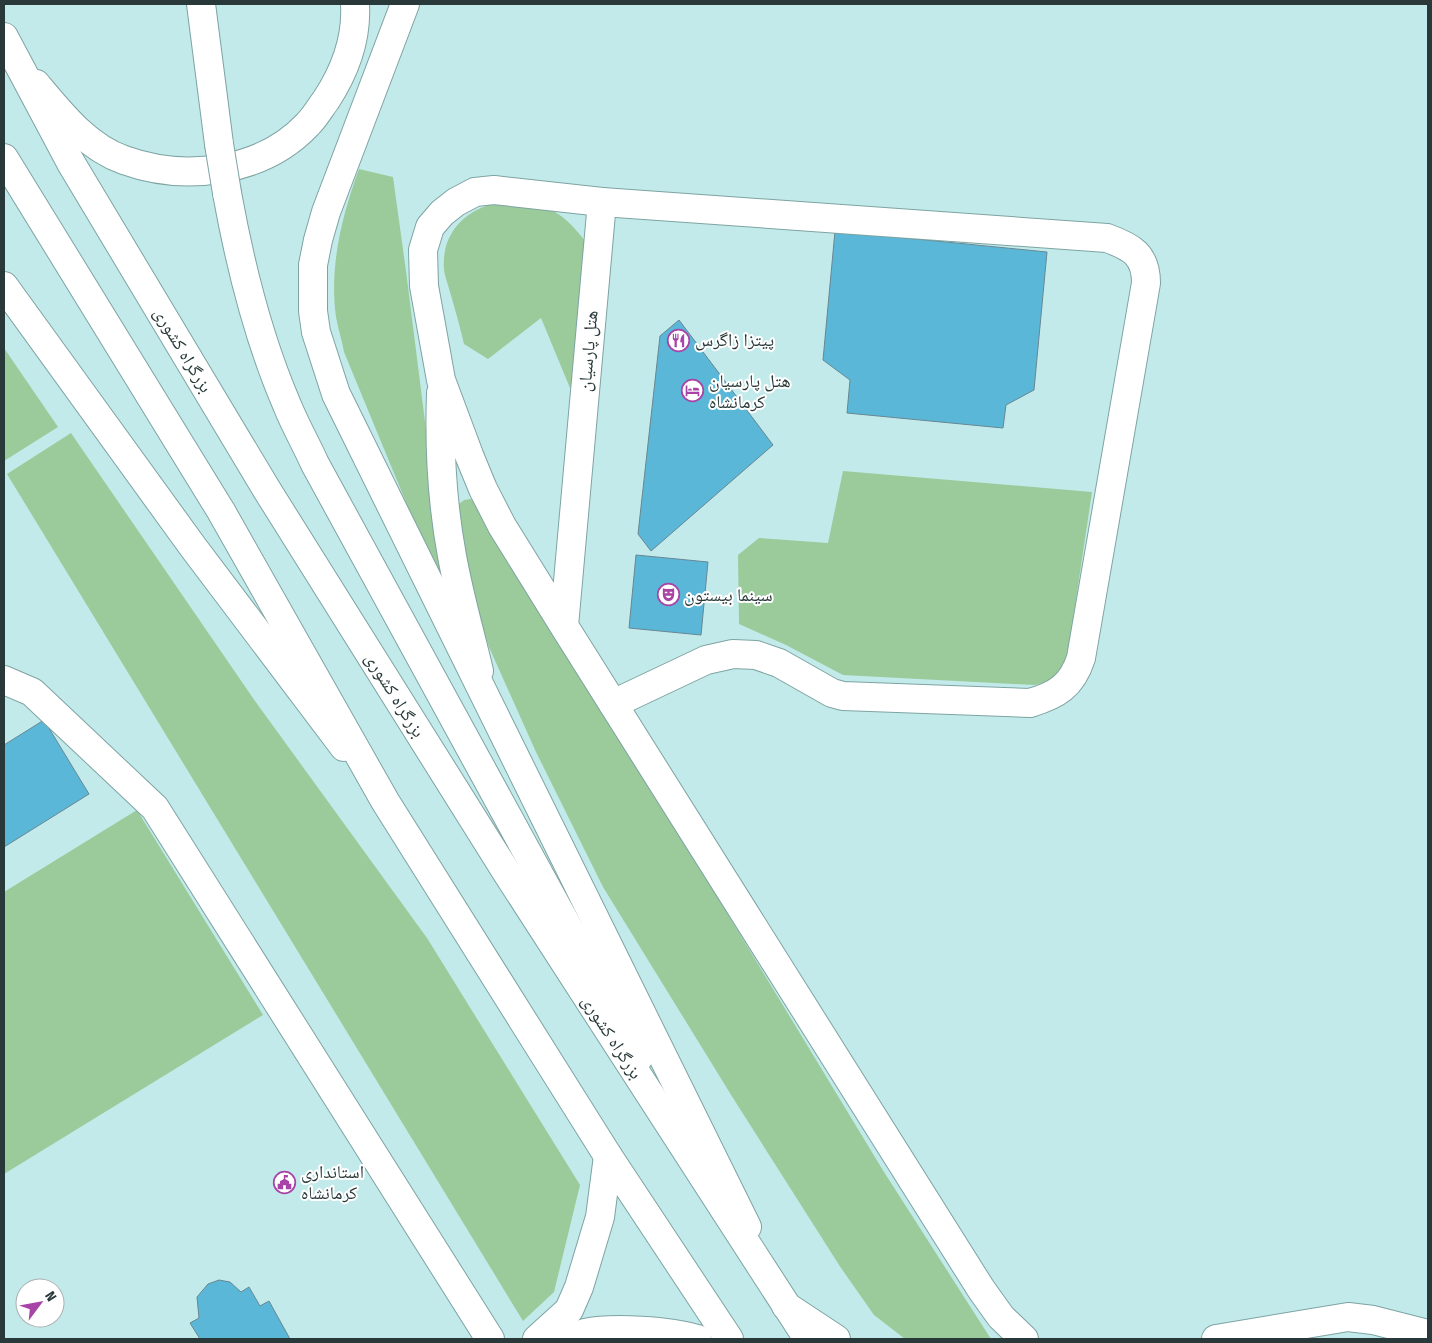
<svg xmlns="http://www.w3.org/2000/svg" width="1432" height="1343" viewBox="0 0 1432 1343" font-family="'Fira Sans Condensed','Noto Naskh Arabic',sans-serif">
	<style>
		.green { fill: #9bcb9a }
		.building { fill: #5ab7d7; stroke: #678793 }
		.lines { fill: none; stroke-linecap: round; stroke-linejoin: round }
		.minor-casing { stroke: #7ea3a3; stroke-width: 30 }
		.major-casing { stroke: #7ea3a3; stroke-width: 30 }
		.highway-casing { stroke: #7ea3a3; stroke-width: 30 }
		.minor { stroke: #fff; stroke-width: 28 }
		.major { stroke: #fff; stroke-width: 28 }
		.highway { stroke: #fff; stroke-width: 28 }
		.major-bridge-casing { stroke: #7ea3a3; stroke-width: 30; stroke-linecap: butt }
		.major-bridge { stroke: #fff; stroke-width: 28 }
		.labels { text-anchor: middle; stroke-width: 4; stroke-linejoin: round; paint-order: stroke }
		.poi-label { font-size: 18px; fill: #293939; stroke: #fff; text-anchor: start }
		.street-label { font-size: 18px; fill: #293939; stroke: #fff }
	</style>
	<rect width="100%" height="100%" fill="#c3eaea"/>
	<g class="green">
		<path d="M359,169L393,177L406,271L448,604L344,352C342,340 338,329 336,317C329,266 342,216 359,169Z"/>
		<path d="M503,201C545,207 557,204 585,241L580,384L570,388L541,318L488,359L464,344C460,327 455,309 450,292C448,285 445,277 444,270C441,231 467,208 503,201Z"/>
		<polygon points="4,348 58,427 4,461"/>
		<polygon points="71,433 255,701 427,938 580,1185 554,1292 523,1321 7,474"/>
		<path d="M843,471L1092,492L1068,653C1061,673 1055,681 1034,685L843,675L786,645L739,624L738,555L759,538L828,543Z"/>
		<polygon points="470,499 478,502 884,1172 991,1339 905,1339 874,1315 841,1268 733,1098 603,887 536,752 489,647 460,559 455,507 464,500"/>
		<polygon points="137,810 263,1015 4,1174 4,892"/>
	</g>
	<g class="building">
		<polygon points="835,231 1047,252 1034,390 1006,405 1003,428 847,413 850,380 823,360"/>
		<polygon points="679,320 773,445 651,551 638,534 660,336"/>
		<polygon points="636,555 708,562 701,635 629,628"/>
		<polygon points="44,720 89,794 4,847 4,745"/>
		<polygon points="219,1280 230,1282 241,1292 249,1287 260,1306 269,1301 290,1339 200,1339 190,1323 199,1318 197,1297 208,1284"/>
	</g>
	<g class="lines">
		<defs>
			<g id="minor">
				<path d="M602,202L1107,238C1132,247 1146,255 1146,283L1081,658C1072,686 1057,695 1030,703L843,696L832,693L779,663L756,655L733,654L706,660L613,704"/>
				<path d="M441,393C439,448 442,502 452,556C459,595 470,633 479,671"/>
				<polyline points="564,626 602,202 494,190 475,192 456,202 442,213 430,227 423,250 424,286 441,380 469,455 483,489 502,526 564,626 981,1289 1001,1317 1024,1339"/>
				<polyline points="4,680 32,692 155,808 490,1339"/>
				<polyline points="537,1339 569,1310 579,1287 600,1217 608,1156"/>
				<path d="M570,1339C575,1337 580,1334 585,1333C613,1327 670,1331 697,1339"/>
				<polyline points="1216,1339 1348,1317 1373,1320 1428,1334"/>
			</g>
			<g id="major">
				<polyline points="201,4 219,144"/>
				<polyline points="405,4 326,212 318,240 313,265 313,311 316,332 336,394 747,1227"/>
				<path d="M36,84C61,114 87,147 124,160C185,182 262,173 308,124C315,117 320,108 326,100C345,71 357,38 355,4"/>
				<path d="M227,193C240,265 258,338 287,405C295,425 306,444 315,464L639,1057"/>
				<polyline points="4,286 193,547 344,747"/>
				<polyline points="786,1306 836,1339"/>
			</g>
			<g id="highway">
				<polyline points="4,37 71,163 267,490 507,873 808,1339"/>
				<polyline points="4,158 221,511 385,801 608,1156 729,1339"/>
			</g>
		</defs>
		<use href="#minor" class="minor-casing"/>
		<use href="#major" class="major-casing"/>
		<use href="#highway" class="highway-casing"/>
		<use href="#minor" class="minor"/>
		<use href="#major" class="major"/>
		<use href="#highway" class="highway"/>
		<defs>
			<polyline id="major-bridge" points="219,144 227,193"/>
		</defs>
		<use href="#major-bridge" class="major-bridge-casing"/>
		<use href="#major-bridge" class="major-bridge"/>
	</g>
	<defs>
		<symbol id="restaurant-ring" viewBox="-11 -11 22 22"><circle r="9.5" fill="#fff" stroke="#a843a8" stroke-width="1.5"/><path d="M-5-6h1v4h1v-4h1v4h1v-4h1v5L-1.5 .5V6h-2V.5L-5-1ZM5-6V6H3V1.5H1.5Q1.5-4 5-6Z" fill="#a843a8"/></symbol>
		<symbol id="hotel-ring" viewBox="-11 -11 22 22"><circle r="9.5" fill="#fff" stroke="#a843a8" stroke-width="1.5"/><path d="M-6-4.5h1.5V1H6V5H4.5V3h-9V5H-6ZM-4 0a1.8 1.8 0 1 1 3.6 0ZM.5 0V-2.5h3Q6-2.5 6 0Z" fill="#a843a8"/></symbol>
		<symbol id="theatre-ring" viewBox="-11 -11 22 22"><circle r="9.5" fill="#fff" stroke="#a843a8" stroke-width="1.5"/><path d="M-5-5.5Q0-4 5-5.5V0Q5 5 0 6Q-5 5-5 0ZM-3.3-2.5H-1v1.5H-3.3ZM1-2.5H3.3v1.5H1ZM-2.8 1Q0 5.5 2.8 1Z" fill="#a843a8"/></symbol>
		<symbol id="civic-ring" viewBox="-11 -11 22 22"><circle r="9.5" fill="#fff" stroke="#a843a8" stroke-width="1.5"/><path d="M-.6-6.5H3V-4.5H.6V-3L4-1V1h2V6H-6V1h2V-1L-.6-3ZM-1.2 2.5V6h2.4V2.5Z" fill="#a843a8"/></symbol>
	</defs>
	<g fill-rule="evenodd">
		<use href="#restaurant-ring" x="666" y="328" width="25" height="25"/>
		<use href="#hotel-ring" x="680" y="378" width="25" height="25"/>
		<use href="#theatre-ring" x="656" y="582" width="25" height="25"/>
		<use href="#civic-ring" x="272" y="1170" width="25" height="25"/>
	</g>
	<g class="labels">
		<g class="poi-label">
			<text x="695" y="346">پیتزا زاگرس</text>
			<text x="709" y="387">هتل پارسیان<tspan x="709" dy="21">کرمانشاه</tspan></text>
			<text x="684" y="601">سینما بیستون</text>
			<text x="301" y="1178">استانداری<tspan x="301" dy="21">کرمانشاه</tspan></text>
		</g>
		<g class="street-label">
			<text transform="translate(183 350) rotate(59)" y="6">بزرگراه کشوری</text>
			<text transform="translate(588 351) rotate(-85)" y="6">هتل پارسیان</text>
			<text transform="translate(395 695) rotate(58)" y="6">بزرگراه کشوری</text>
			<text transform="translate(612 1037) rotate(57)" y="6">بزرگراه کشوری</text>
		</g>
	</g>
	<rect width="1432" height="1343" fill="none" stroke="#293939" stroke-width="10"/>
	<g transform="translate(40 1303) rotate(58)"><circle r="24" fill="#ffffff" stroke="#a9b0b0"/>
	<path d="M0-4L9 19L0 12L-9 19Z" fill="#a843a8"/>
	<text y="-8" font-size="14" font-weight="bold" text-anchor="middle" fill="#293939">N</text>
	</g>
</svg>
